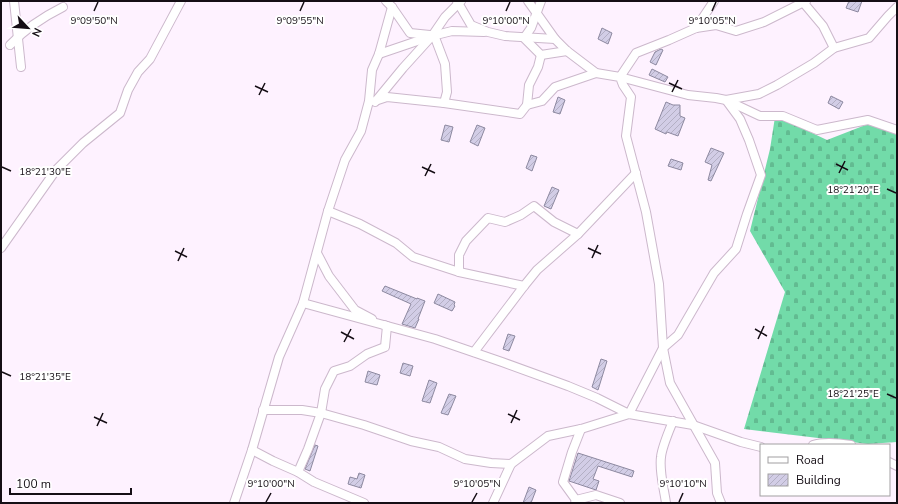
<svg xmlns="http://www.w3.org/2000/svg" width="898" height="504" viewBox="0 0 898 504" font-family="'Nunito Sans',sans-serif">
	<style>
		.cemetery { fill: url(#cemetery-stones) }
		.building { fill: url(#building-hatch); stroke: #8d89a0 }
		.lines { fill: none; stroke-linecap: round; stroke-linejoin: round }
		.street-casing { stroke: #ccb8cc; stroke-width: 10 }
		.street { stroke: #fff; stroke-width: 8 }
		.ticks { fill: none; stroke: #150e15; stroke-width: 1.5 }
		.ticks-label { font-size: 10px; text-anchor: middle; fill: #150e15; stroke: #fff; stroke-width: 4; stroke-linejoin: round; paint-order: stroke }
	</style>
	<defs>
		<pattern id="cemetery-stones" width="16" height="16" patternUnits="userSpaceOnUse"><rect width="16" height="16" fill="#72dba9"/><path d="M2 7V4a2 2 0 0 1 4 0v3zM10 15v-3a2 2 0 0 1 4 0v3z" fill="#62bb91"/></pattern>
		<pattern id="building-hatch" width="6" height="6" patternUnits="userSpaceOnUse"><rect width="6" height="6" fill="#d2cde6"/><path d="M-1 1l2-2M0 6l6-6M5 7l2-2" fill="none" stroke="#b3afc4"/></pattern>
	</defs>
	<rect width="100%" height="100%" fill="#fef2ff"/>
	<polygon class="cemetery" points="775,117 791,123 827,140 868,124 897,133 897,442 868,444 744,429 785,292 750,231 770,149"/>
	<g class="building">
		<polygon points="849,1 862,1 858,12 846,8"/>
		<polygon points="602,28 612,33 608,44 598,39"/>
		<polygon points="661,49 663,50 656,65 650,62 655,52"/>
		<polygon points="652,69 668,77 665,82 649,75"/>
		<polygon points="831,96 843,102 839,109 828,103"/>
		<polygon points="558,97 565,100 560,114 553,112"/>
		<polygon points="666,102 673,105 680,105 680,116 685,118 678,136 667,132 666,134 655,129"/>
		<polygon points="445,125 453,127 449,142 441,140"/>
		<polygon points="477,125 485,128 478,146 470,142"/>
		<polygon points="711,148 724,153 711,181 708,180 712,165 705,162"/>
		<polygon points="531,155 537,157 532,171 526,168"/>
		<polygon points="671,159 683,163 681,170 668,166"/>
		<polygon points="552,187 559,190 551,209 544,206"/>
		<polygon points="385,286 417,299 417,298 425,301 418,319 419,319 415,328 402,324 411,304 382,291"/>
		<polygon points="438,294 455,302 454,305 455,306 452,311 434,303"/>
		<polygon points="508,334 515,336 509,351 503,349"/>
		<polygon points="601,359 607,361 598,390 592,387"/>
		<polygon points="403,363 413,366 410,376 400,373"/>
		<polygon points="368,371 380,375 377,385 365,382"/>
		<polygon points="429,380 437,383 430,403 422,401"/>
		<polygon points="449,394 456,396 448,415 441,413"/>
		<polygon points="315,445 318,446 310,471 305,469"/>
		<polygon points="578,453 634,471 632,477 598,466 593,479 599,481 596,490 569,481"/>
		<polygon points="359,473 365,475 361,488 348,484 350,477 357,479"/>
		<polygon points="529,487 536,490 531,503 523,503"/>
	</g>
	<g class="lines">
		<defs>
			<g id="street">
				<polyline points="14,1 21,67"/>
				<polyline points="386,1 392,7 410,33 430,35"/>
				<polyline points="457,1 471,25 488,32 505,36 555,39 567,51 596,73 620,77 623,85 631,97 626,136 646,212 659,284 663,348 670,383 715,463 717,493 721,503"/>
				<polyline points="528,1 555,39"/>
				<polyline points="541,1 531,28 524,38 541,55 567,51"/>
				<polyline points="802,1 823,26 834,48"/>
				<polyline points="806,1 764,22 736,31 716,25 696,28 669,40 636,53 620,77 688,95 716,98 726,100 760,116 783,116 817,130 868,120 897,130"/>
				<polyline points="696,28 714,1"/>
				<polyline points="434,35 445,64 447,92 444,103"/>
				<path d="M10,45C25,29 43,17 63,7"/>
				<polyline points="379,54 432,36 452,31 484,32"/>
				<polyline points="375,101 387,97 444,103 520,114 527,105 542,101 555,87 596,73"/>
				<polyline points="375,102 403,68 432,36 445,17 461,1"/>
				<polyline points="527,105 529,85 538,67 541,55"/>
				<polyline points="328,211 360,224 396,243 413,257 459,272 524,286"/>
				<polyline points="1,248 56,170 83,143 120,113 128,90 138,72 150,59 181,1"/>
				<polyline points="317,253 329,276 355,310 372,319"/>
				<polyline points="459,272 459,255 466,241 488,218 505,222 521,215 534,206 554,222 578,234"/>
				<polyline points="303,303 435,339 502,362 568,386 597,398 629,414 663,348 678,335 714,273 736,249 747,214 761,175 749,140 740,119 726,100 759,94 777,85 814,63 834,48 869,38 888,16 897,7"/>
				<polyline points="474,352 524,286 537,270 578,234 636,173"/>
				<polyline points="263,410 302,410 321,413 364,425 411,441 439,447 465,459 491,463 511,464"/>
				<path d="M813,445C825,441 839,443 851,445"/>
				<polyline points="252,450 273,461 298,472 314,482 364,503"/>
				<polyline points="889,462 897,466"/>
				<polyline points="298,472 308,449 321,413 325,389 334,371 350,366 367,354 385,347 387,326 384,325"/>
				<polyline points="576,500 563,482 572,452 581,429"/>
				<polyline points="234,503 252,450 279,357 303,303 328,211 345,160 361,131 369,101 372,70 379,54 392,7"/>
				<polyline points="493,503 511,464 548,436 581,429 629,414 693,425 741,442 761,447"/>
				<polyline points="575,503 576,500 596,495 620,503"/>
				<path d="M666,503C664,488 659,472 661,457C662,447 669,431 673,421"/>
			</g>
		</defs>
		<use href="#street" class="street-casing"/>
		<use href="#street" class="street"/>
	</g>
	<path class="ticks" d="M94,11L98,2M300,11L304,2M506,11L510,2M712,11L716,2M669,83L682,89M255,86L268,92M672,92L678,80M259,95L265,83M836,164L848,170M2,167L11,171M422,167L435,173M839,173L845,161M425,176L431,164M887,189L896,193M588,248L601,254M175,251L187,257M592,258L598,245M178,261L184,248M755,329L767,336M341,332L354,339M758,339L764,326M344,342L351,329M2,372L11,376M887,394L896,398M508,414L520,420M94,417L107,423M511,423L517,410M97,426L103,413M266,502L271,493M472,502L477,493M679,502L683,493"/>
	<g class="ticks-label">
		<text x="94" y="24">9°09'50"N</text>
		<text x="300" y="24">9°09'55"N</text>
		<text x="506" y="24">9°10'00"N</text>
		<text x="712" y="24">9°10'05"N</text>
		<text x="45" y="175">18°21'30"E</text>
		<text x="853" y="193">18°21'20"E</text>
		<text x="45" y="380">18°21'35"E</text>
		<text x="853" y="397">18°21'25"E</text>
		<text x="271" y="487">9°10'00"N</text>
		<text x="477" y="487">9°10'05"N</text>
		<text x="683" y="487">9°10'10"N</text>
	</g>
	<rect width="898" height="504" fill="none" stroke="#150e15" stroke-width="4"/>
	<rect x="760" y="444" width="130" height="52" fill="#ffffff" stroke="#a19fa1"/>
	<rect x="768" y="457" width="20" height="6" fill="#ffffff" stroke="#a19fa1"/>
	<text x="796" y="464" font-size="12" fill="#150e15">Road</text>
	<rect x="768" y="474" width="20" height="12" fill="url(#building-hatch)" stroke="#a19fa1"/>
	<text x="796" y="484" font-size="12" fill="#150e15">Building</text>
	<g transform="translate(28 28) rotate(116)" stroke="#ffffff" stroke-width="3" paint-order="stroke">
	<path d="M0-3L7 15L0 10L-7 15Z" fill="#150e15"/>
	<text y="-6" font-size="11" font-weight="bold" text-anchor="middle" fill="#150e15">N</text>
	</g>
	<path d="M10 488v6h121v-6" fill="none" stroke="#150e15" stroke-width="2"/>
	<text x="16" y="488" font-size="12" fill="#150e15" stroke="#ffffff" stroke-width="3" paint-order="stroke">100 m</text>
</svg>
